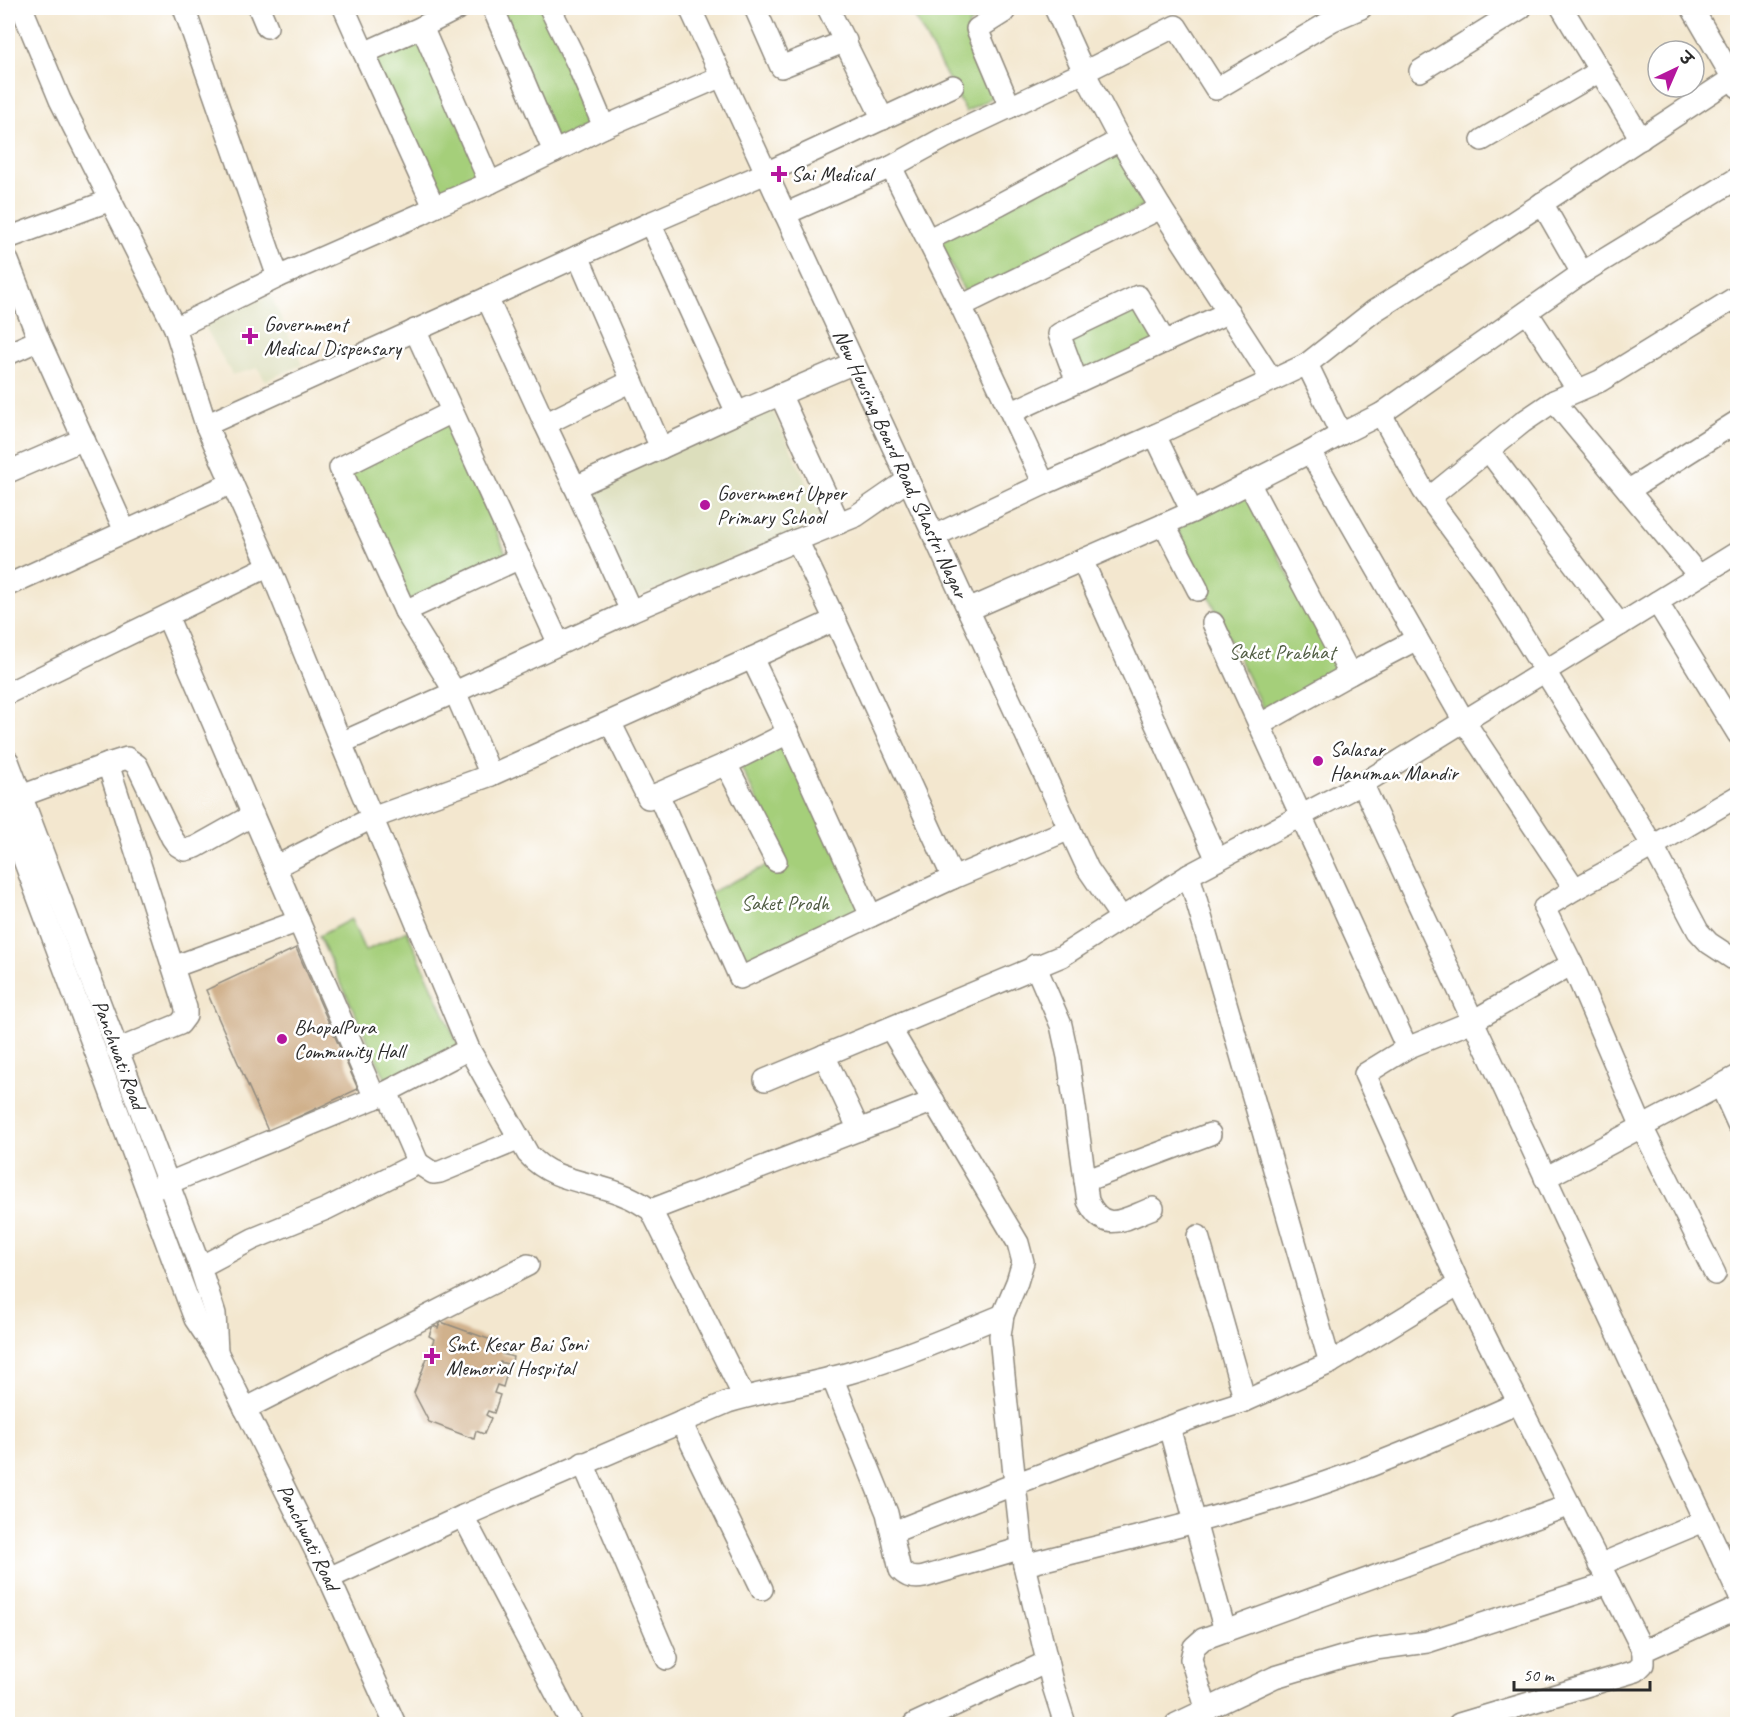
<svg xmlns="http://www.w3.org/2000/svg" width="1745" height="1732" viewBox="0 0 1745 1732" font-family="Caveat,'Playpen Sans Deva',sans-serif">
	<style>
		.built { fill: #dcdebc }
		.green { fill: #a5cf7a; stroke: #687d52; stroke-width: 1.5 }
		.building { fill: #d0b18c }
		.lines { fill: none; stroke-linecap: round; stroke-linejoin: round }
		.minor-casing { stroke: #8f897d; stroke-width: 24 }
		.minor { stroke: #fff; stroke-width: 21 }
		.poi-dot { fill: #b5179e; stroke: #fff; stroke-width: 2 }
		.labels { text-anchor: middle; stroke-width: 5; stroke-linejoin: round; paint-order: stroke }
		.poi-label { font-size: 21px; fill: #2b2b2b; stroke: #fff; text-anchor: start }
		.street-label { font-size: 21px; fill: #2b2b2b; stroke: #fff }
		.park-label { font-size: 21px; fill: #505c43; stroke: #fff }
	</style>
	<rect width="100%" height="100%" fill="#fff"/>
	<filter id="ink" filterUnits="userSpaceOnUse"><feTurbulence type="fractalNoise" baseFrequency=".0167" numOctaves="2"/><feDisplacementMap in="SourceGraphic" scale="12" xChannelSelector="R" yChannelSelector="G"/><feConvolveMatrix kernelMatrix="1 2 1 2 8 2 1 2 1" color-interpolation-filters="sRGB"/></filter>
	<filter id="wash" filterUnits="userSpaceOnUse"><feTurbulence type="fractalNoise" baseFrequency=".008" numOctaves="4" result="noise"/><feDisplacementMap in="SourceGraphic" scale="24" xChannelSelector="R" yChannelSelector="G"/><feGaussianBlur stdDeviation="1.35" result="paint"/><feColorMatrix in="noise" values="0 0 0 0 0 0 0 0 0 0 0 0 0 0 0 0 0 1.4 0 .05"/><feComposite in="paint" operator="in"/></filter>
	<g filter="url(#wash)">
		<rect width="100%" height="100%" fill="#f3e7cf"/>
		<g class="built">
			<polygon points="271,295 302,365 265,381 258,368 232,375 203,323"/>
			<polygon points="771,407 825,520 635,598 586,490"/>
		</g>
		<g class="green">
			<polygon points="499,8 543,8 594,122 557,142"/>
			<polygon points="910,8 994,8 968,25 1000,93 966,112"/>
			<polygon points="419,33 481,175 436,200 371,56"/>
			<polygon points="1116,150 1149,203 970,302 939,242"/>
			<polygon points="1140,305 1157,341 1081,378 1064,337"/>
			<polygon points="449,421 506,554 409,600 350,473"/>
			<polygon points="1246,494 1339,671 1264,711 1176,527"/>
			<polygon points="786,741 863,912 742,968 703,896 785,857 739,763"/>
			<polygon points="351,919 365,951 407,931 460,1049 389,1086 319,936"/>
		</g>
		<g id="blocks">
			<g class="building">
				<polygon points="296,948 358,1089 268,1131 206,990"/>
				<polygon points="441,1322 505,1345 502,1354 513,1357 511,1365 500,1362 499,1370 507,1373 503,1387 497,1385 494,1393 500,1395 494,1413 488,1411 486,1415 491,1418 484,1434 476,1431 474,1439 429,1422 414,1393 434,1339 429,1336 433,1325 438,1328"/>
			</g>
		</g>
	</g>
	<g filter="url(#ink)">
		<use href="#blocks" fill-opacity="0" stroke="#8f897d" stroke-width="1.5"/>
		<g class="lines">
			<defs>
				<g id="minor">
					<polyline points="22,8 60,100 175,328"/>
					<polyline points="184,8 278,277"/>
					<polyline points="259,8 267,27"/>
					<polyline points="344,8 364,53"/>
					<polyline points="493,8 554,152 490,183 422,27 364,53 434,207 421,214 278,277 175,328 206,425 487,298 545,424 632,381 661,448 575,487 631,611 455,692 491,775 752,658 788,733 726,764 776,861"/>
					<polyline points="550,8 577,63 604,127 722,76"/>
					<path id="s1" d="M690,8L1088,869L1121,917"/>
					<polyline points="755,8 781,67 846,41"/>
					<polyline points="828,8 883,119"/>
					<polyline points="1001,8 1004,12 977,29 1010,107"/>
					<polyline points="1055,8 1084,72 1176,26 1216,89 1333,20 1361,8"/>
					<polyline points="1562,8 1641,139"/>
					<polyline points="1692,8 1738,87"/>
					<polyline points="422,27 459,8"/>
					<polyline points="1420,71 1521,8"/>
					<polyline points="1482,140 1600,71"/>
					<polyline points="554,152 604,127"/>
					<polyline points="891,167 961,306"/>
					<polyline points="1542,203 1582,273"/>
					<polyline points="434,207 490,183"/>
					<polyline points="1161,208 1272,380"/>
					<polyline points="785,214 891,167 944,138 1084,72 1120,140 1161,208 961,306 1044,484 934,536"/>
					<polyline points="650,223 737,413 661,448"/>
					<polyline points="8,238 111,200"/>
					<polyline points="929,239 1000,204 1120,140"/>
					<polyline points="578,256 632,381"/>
					<polyline points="8,261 39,340 125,531"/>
					<polyline points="487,298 650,223 766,173 953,86"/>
					<polyline points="1527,312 1578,390"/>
					<polyline points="415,330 559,644"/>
					<polyline points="8,354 39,340"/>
					<polyline points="1307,364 1374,311 1474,248 1733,78"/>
					<polyline points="1077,382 1059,334 1138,296 1165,342"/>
					<polyline points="780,394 839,523"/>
					<polyline points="1554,401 1699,576"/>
					<polyline points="452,412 340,468 405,611 520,558"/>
					<polyline points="1012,412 1229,312"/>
					<polyline points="737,413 854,363"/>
					<polyline points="1381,414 1582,273 1738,178"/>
					<polyline points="545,424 575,487"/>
					<polyline points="206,425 269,566 341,743 455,692 405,611"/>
					<polyline points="1155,435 1307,364 1341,434 1310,452"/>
					<polyline points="1488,450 1620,625"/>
					<polyline points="8,472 84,439"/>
					<polyline points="1249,483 1350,674 1259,725"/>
					<polyline points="1629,490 1738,421"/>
					<polyline points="1429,498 1523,422 1554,401 1600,381 1738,296"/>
					<polyline points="1192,512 1310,452 1464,721 1575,889 1653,846 1483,571 1423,490 1381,414 1341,434"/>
					<polyline points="1164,524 1198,590"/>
					<polyline points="1082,560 1217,860"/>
					<polyline points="8,585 232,483"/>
					<polyline points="1657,602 1738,734"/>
					<polyline points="968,610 1192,512 1155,435 1044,484"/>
					<polyline points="631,611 797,540"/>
					<polyline points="167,616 375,1098"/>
					<polyline points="1213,623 1407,1048 1473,1021 1362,783"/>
					<polyline points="752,658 835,620 797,540 856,516 908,480"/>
					<polyline points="1350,674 1417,639"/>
					<polyline points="8,693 269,566"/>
					<polyline points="610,722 648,798 726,764"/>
					<polyline points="788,733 871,916 953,878 835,620"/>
					<path d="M341,743L469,1049L528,1154C553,1183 593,1181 626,1196C635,1199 643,1205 651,1210L744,1397"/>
					<path id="s2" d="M8,761L200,1267L215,1314L217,1351"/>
					<polyline points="108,764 127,758 137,765 172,838 177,845 185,850 196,847 253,815"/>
					<polyline points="658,794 740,978 871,916"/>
					<polyline points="21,796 108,764 186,1008 186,1016 180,1024 117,1050"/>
					<polyline points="1738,796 1653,846 1698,931 1709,943 1738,962"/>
					<path id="s3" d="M8,817L195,1319L217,1352L329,1578L395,1724"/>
					<polyline points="275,867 372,818 491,775"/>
					<polyline points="953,878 1070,829"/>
					<polyline points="1575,889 1544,908 1572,964 1473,1021 1738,1593"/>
					<polyline points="1572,964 1642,1127 1715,1274"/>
					<path d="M1035,965L1061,1025L1068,1057L1088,1201C1105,1236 1125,1218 1153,1208"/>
					<polyline points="173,967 299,921"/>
					<polyline points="890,1028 1018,1243 1023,1262 1017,1282 1003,1315 1000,1336 1015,1484 1201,1415 1245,1401 1330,1363 1189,875"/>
					<polyline points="824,1055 859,1130"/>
					<polyline points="765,1080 1062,956 1189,875 1372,778 1738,552"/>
					<polyline points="1721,1086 1738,1124"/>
					<polyline points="418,1163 433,1173 440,1172 520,1139"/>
					<polyline points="1545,1178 1738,1076"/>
					<polyline points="1085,1181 1210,1134"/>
					<polyline points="154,1189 375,1098 469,1049"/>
					<polyline points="651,1210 934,1101"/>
					<polyline points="1198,1236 1245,1401"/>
					<polyline points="200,1267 253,1239 326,1209 418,1163 387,1092"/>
					<polyline points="1459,1284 1643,1651"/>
					<polyline points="1330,1363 1459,1284 1365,1074 1407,1048"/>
					<path d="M832,1377L887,1513L900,1570C907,1577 913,1579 924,1577L1022,1548"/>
					<polyline points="245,1409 528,1265"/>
					<polyline points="681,1422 762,1589"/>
					<polyline points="1169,1427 1225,1631"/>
					<polyline points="583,1463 667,1659"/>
					<polyline points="463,1516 572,1724"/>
					<polyline points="893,1532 1015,1484 1024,1565 1053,1686 1065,1724"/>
					<path d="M1024,1565C1111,1543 1199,1523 1285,1496C1365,1471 1442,1437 1518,1403"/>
					<polyline points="1599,1565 1704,1521"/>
					<path d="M329,1578L463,1516L728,1402C768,1390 809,1385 849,1373C902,1358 952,1336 1003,1315"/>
					<polyline points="1207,1711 1191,1659 1194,1647 1203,1639 1570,1505"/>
					<polyline points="914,1724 1047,1662"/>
					<polyline points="1176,1724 1275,1677 1342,1657 1375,1649 1427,1642 1609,1583"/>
					<polyline points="1459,1724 1636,1671 1643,1664 1643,1651 1738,1608"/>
				</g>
			</defs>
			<use href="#minor" class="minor-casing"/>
			<use href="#minor" class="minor"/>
		</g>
	</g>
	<g class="poi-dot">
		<path d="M776 165h6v6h6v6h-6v6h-6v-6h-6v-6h6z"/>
		<path d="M247 327h6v6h6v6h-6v6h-6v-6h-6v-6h6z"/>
		<circle cx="705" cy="505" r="6"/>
		<circle cx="1318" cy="761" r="6"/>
		<circle cx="282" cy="1039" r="6"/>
		<path d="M429 1347h6v6h6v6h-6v6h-6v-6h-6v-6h6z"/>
	</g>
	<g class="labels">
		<g class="poi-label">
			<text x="791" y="181">Sai Medical</text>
			<text x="264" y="331">Government<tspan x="264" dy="24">Medical Dispensary</tspan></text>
			<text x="717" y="500">Government Upper<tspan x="717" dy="24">Primary School</tspan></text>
			<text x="1330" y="756">Salasar<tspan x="1330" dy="24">Hanuman Mandir</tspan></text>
			<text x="294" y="1034">BhopalPura<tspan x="294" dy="24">Community Hall</tspan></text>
			<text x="446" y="1351">Smt. Kesar Bai Soni<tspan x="446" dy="24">Memorial Hospital</tspan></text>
		</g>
		<g class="street-label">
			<text dy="7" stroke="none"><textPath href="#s1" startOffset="502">New Housing Board Road, Shastri Nagar</textPath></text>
			<text dy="7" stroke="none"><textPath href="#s2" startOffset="314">Panchwati Road</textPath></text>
			<text dy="7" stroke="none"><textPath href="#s3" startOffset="782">Panchwati Road</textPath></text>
		</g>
		<g class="park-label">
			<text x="1282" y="659">Saket Prabhat</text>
			<text x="785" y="910">Saket Prodh</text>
		</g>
	</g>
	<rect width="1745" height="1732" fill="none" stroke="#fff" stroke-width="30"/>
	<g transform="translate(1676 69) rotate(44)"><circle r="28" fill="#ffffff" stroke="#aaaaaa" stroke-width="1.5"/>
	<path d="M0-4.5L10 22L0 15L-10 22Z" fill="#b5179e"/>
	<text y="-9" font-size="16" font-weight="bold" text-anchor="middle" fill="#2b2b2b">उ</text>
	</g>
	<path d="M1514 1681v9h136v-9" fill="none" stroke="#2b2b2b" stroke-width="3"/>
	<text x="1523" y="1681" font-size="18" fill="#2b2b2b" stroke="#ffffff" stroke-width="4.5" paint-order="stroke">50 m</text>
</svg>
